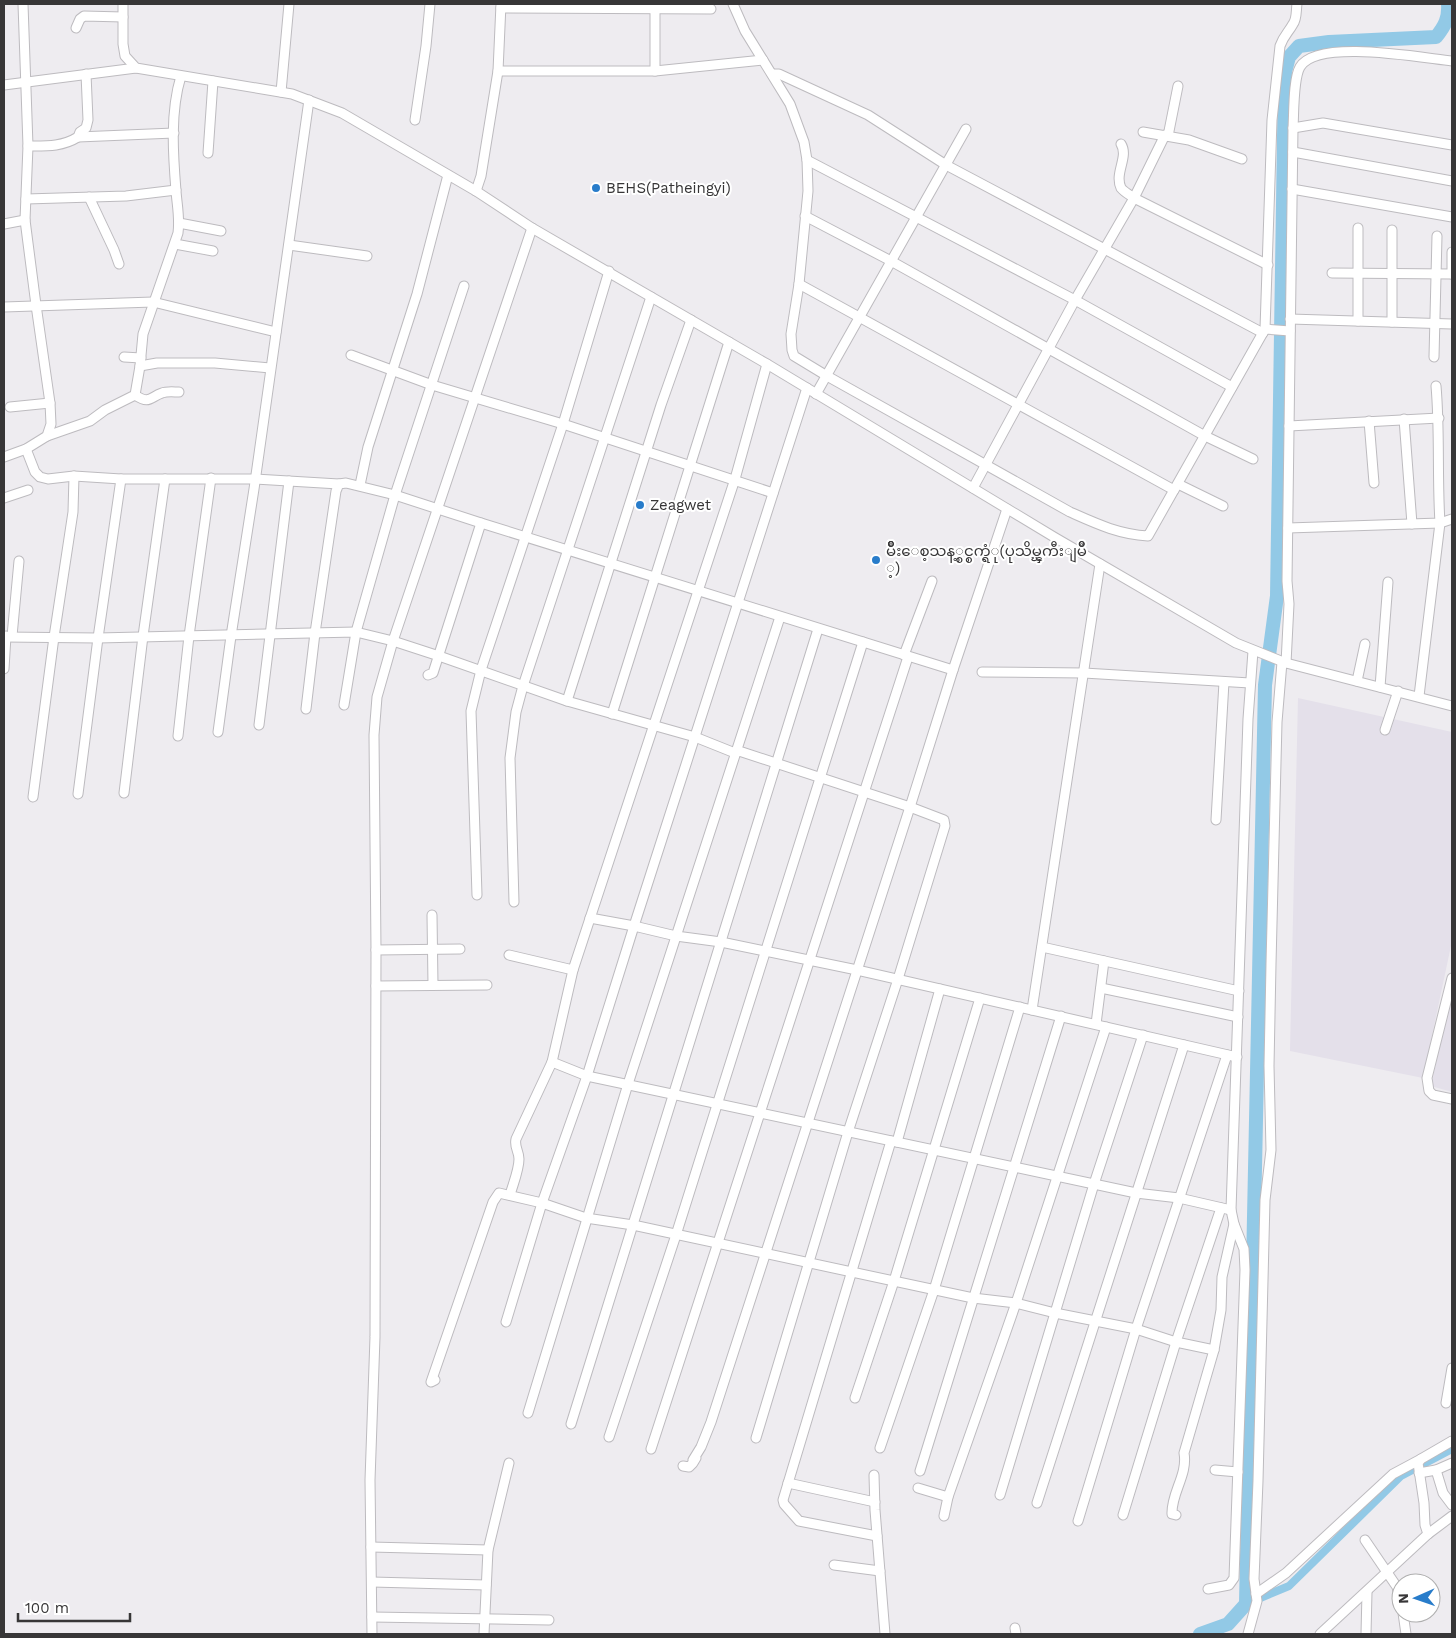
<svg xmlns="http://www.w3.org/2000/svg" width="1456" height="1638" viewBox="0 0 1456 1638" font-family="'Work Sans','Noto Sans Myanmar',sans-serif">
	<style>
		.built { fill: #e4e0ea }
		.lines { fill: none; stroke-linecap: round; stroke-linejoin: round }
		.canal { stroke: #92c9e6; stroke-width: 8 }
		.river { stroke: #92c9e6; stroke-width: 14 }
		.minor-casing { stroke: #bdbbbf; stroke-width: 11 }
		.minor { stroke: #fff; stroke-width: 9 }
		.poi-dot { fill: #287cca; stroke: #fff; stroke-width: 2 }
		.labels { text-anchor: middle; stroke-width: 4; stroke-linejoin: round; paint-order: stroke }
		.poi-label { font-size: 15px; fill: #373637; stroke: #fff; text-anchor: start }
	</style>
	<rect width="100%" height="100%" fill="#eeecf0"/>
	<g class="built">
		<polygon points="1298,698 1452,732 1452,941 1423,1078 1290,1051"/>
		<polygon points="1452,993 1452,1092 1431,1086"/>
	</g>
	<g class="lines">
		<polyline class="canal" points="1246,1604 1289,1586 1401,1476 1452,1449"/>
		<path class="river" d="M1200,1634L1228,1624L1246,1604L1265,685L1277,596L1285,72L1289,57L1299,46L1329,42L1436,37C1445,26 1449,18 1448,4"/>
		<defs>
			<g id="minor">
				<polyline points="123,4 123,44 125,56 136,68 292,94 342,113 476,191 532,228 767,364 1054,537 1236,643 1286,663 1452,706"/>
				<path d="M733,4L745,31L790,104L804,142L807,160L808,191L799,284L791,334L792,350L794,356L827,376L1070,512C1097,524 1118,534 1148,536L1265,329L1272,120L1280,46C1284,35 1288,33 1293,24C1297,19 1296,10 1297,4"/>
				<polyline points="501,8 711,9"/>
				<polyline points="76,28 80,19 84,16 123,17"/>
				<polyline points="498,71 655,71 763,60"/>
				<polyline points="655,71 655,4"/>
				<polyline points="772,74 779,74 868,115 946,165 1263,333"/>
				<polyline points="4,85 136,68"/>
				<polyline points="281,92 289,4"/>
				<polyline points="415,120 426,46 430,4"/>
				<polyline points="1293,128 1323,123 1452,145"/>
				<polyline points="1143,132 1189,140 1242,159"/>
				<polyline points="1168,136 1178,86"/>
				<polyline points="78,137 174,133"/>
				<path d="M1121,144C1129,157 1114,173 1121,188C1124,192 1130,195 1134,198L1268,265"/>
				<path d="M28,146C46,146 62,147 78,137L80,132L86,128L88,120L86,74"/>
				<polyline points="1293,152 1452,181"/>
				<polyline points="208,153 213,81"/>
				<polyline points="807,160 1075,300 1232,387"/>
				<polyline points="1292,189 1452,217"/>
				<polyline points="476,191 481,176 498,71 501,4"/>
				<polyline points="89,197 114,250 119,264"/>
				<polyline points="26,199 126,196 176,190"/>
				<polyline points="805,216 891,261 1205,436 1253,459"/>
				<polyline points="179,223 221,231"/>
				<polyline points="4,224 25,220"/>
				<polyline points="175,244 213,251"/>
				<polyline points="289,245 367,256"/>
				<polyline points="1332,273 1452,274"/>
				<polyline points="1452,274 1452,252"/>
				<polyline points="799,284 1174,490"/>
				<polyline points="4,307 153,302 276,332"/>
				<polyline points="1290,319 1452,324"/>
				<polyline points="1358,321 1358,228"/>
				<polyline points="1392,322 1392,230"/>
				<polyline points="1265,329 1290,331"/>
				<polyline points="351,355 432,385 563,424 773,493"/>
				<polyline points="124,357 141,358"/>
				<polyline points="1434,357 1437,236"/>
				<polyline points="140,366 157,363 215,363 270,368"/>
				<polyline points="816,394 966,129"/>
				<path d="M135,395C150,405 150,397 162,393C167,391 174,392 179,392"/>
				<polyline points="10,407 50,403"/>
				<polyline points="1404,419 1412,524"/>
				<polyline points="1369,421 1374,483"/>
				<polyline points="1289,426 1439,418"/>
				<path d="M47,436L90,421L105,410L135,395L140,366L143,334L178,233C180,218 177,205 176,191C173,154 170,112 181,76"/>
				<polyline points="26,449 35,472 40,477 48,479 74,476 121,479 255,479 339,484"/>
				<polyline points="4,457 26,449 47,436 51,424 50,403 36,305 25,220 28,146 23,4"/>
				<polyline points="1178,484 1223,506"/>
				<polyline points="360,485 368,447 417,294 448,175"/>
				<polyline points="973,488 1075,300 1134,198 1165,135"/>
				<polyline points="4,498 28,490"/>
				<path d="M1288,528L1440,523C1437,477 1440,431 1436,386"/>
				<polyline points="12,636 19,561"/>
				<polyline points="4,637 98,638 356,632 393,641 439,656 567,701 695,737 735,753 739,751 910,807 944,820 945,826 898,979 848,1132 756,1438"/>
				<polyline points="904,655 932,581"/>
				<path d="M1286,663L1289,604L1287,581L1293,128C1294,114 1293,79 1300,67C1317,38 1422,58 1452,61"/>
				<polyline points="4,669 6,636"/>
				<polyline points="982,672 1084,673 1250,683"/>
				<polyline points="428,675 433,673 481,523"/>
				<polyline points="1357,681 1365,644"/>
				<polyline points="1380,687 1388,582"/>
				<polyline points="1419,696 1440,523 1452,519"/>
				<polyline points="567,701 661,405 691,320"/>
				<polyline points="344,705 356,632 395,495 464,286"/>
				<polyline points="306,709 315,633 336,491 339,484 346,483 395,495 481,523 953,670"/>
				<polyline points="612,714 729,342"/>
				<polyline points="259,725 289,481"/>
				<polyline points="1385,730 1398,691"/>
				<polyline points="218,732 231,636 254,489 309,100"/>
				<polyline points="178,736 189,636 211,478"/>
				<polyline points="124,793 143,636 165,479"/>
				<polyline points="78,794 98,638 121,479"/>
				<polyline points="33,797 54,637 73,512 74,476"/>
				<polyline points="1216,820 1224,682"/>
				<polyline points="477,895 471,711 481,670 563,424 609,271"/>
				<polyline points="514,902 510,758 516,712 523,686 651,297"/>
				<polyline points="432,915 433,985"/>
				<polyline points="590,918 634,926 676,936 721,942 857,970 1237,1057"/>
				<polyline points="1042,947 1239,991"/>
				<polyline points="376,950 460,949"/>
				<polyline points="509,955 573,970"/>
				<polyline points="1452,978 1427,1078 1429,1091 1433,1095 1452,1099"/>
				<polyline points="376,986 487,985"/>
				<polyline points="1101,988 1238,1017"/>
				<polyline points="1032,1010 1100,564"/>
				<polyline points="1096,1024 1104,961"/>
				<polyline points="552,1062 587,1076 1136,1193 1179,1198 1231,1210"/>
				<polyline points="897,1142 940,989"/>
				<path d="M510,1195C513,1184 519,1170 519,1159C519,1151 514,1147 516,1139L552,1062L573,970L735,479L767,364"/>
				<polyline points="506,1322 542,1203 587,1076 634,926 807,388"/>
				<polyline points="435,1380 431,1382 493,1202 499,1193 542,1203 586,1218 633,1225 973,1298 1016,1303 1055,1313 1136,1329 1176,1342 1214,1350"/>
				<polyline points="855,1398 894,1281 980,998"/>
				<polyline points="1446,1403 1452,1368"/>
				<polyline points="528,1413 628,1084 780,617"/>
				<polyline points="571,1424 818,629"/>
				<polyline points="609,1437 676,1235 863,642"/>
				<polyline points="880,1448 934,1290 1020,1007"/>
				<polyline points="651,1449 908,657"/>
				<polyline points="683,1466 689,1467 693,1463 696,1458 693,1460 701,1447 711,1422 910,807 953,670 1007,509"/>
				<polyline points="1215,1470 1238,1472"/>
				<polyline points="1436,1470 1443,1493 1452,1505"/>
				<polyline points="920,1471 1061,1016"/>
				<polyline points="1419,1473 1436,1470 1452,1463"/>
				<polyline points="874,1475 875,1510 885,1634"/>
				<polyline points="788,1483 875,1502"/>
				<polyline points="918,1488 948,1497"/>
				<polyline points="1000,1495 1094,1184 1143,1035"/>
				<polyline points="1037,1503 1184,1045"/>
				<polyline points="1123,1515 1176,1342 1221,1208"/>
				<path d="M1176,1515L1172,1514C1171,1493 1188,1475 1184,1453L1214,1350L1221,1310L1222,1277L1234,1224"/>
				<polyline points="944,1516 948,1497 1016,1303 1106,1027"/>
				<polyline points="1078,1521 1136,1329 1227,1055"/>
				<polyline points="1428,1534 1425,1525 1424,1503 1418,1463 1421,1459 1452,1441"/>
				<polyline points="877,1536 799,1521 784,1504 783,1500 891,1141"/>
				<polyline points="1365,1540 1397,1587 1401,1605"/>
				<polyline points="371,1547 488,1550"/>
				<polyline points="834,1565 880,1571"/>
				<polyline points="372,1582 486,1585"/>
				<polyline points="1208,1589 1229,1585 1234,1578 1245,1270 1244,1249 1234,1224 1231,1210 1248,719 1253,651"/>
				<polyline points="1256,1594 1286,1573 1393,1474 1421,1459"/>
				<polyline points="1403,1613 1406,1634"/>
				<polyline points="372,1617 549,1620"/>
				<polyline points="1015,1628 1016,1634"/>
				<polyline points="372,1634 370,1480 375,1337 376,950 374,735 377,697 393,641 532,228"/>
				<polyline points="484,1634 488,1550 509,1463"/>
				<polyline points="1248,1634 1257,1601 1254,1579 1258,1481 1265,1200 1271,1150 1269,1066 1271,964 1277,722 1282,662"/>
				<polyline points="1320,1634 1428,1534 1452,1516"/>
				<polyline points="1366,1634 1367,1592"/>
			</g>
		</defs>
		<use href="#minor" class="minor-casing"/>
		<use href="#minor" class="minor"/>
	</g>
	<g class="poi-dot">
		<circle cx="596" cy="188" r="5"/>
		<circle cx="640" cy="505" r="5"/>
		<circle cx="876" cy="560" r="5"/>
	</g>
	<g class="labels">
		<g class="poi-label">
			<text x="606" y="193">BEHS(Patheingyi)</text>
			<text x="650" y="510">Zeagwet</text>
			<text x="886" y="556">မ်ိဳးေစ့သန့္စင္စက္ရံု(ပုသိမ္ၾကီးျမိဳ<tspan x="886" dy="17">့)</tspan></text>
		</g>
	</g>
	<rect width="1456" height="1638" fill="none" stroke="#373637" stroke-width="10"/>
	<g transform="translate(1416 1598) rotate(268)"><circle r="24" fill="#ffffff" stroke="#afafaf"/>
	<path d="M0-4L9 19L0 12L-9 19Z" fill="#287cca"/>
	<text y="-8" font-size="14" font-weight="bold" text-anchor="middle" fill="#373637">N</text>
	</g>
	<path d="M18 1613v8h112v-8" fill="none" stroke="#373637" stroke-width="2.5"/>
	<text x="25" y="1613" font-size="15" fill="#373637" stroke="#ffffff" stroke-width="4" paint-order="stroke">100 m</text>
</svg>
